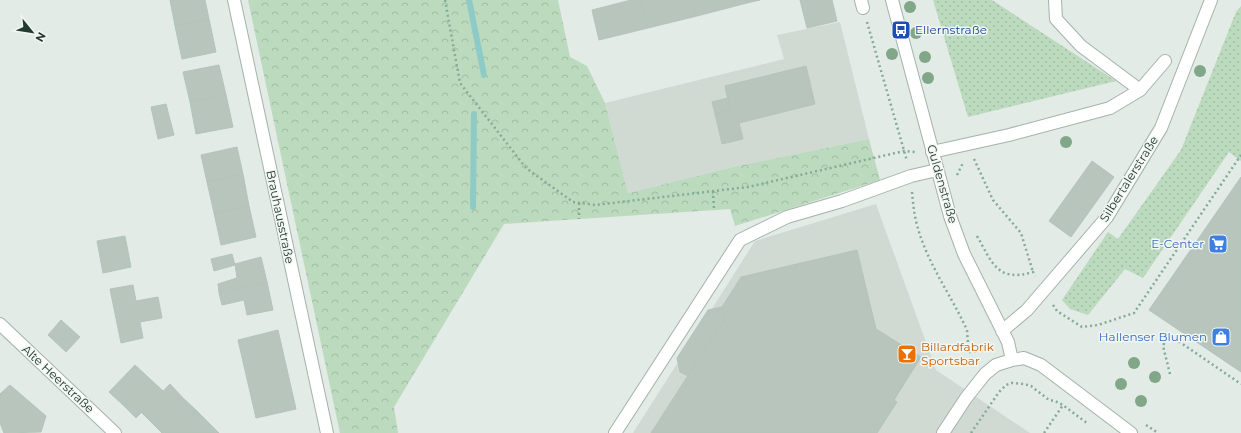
<svg xmlns="http://www.w3.org/2000/svg" width="1241" height="433" viewBox="0 0 1241 433" font-family="Montserrat,sans-serif">
	<style>
		.built { fill: #d0dad3 }
		.grass { fill: url(#grass-dots) }
		.forest { fill: url(#forest-crowns) }
		.lines { fill: none; stroke-linecap: round; stroke-linejoin: round }
		.stream { stroke: #8ecbc7; stroke-width: 6 }
		.building { fill: #b7c5bd; stroke: #b5c4ba }
		.minor-casing { stroke: #a5b2ab; stroke-width: 14 }
		.path { stroke: #85ab97; stroke-width: 2.5; stroke-dasharray: 2 3; stroke-linecap: butt }
		.minor { stroke: #fff; stroke-width: 12 }
		.tree { fill: #81a688 }
		.labels { text-anchor: middle; stroke-width: 3; stroke-linejoin: round; paint-order: stroke }
		.transit-label { font-size: 12px; fill: #164399; stroke: #f2f7f3; text-anchor: start }
		.street-label { font-size: 12px; fill: #233a2f; stroke: #f2f7f3 }
		.shop-label { font-size: 12px; fill: #366cbe; stroke: #f2f7f3; text-anchor: end }
		.food-label { font-size: 12px; fill: #c56008; stroke: #f2f7f3; text-anchor: start }
	</style>
	<defs>
		<pattern id="grass-dots" width="8" height="8" patternUnits="userSpaceOnUse"><rect width="8" height="8" fill="#bcdabe"/><path d="M2 2h.1M6 6h.1" fill="none" stroke="#a1bca4" stroke-width="1.8" stroke-linecap="round"/></pattern>
		<pattern id="forest-crowns" width="20" height="18" patternUnits="userSpaceOnUse"><rect width="20" height="18" fill="#bcdabe"/><path d="M2 6a3 3 0 1 1 6 0M12 15a3 3 0 1 1 6 0" fill="none" stroke="#a1bca4"/></pattern>
	</defs>
	<rect width="100%" height="100%" fill="#e2ebe5"/>
	<g class="built">
		<polygon points="840,22 869,139 733,167 628,193 605,103 784,59 777,35"/>
		<polygon points="876,204 936,370 1030,433 633,433 755,241"/>
	</g>
	<g class="grass">
		<polygon points="933,0 992,0 1116,81 968,117"/>
		<polygon points="1241,6 1241,161 1229,152 1143,278 1125,269 1088,315 1070,309 1062,300 1108,232 1118,239 1181,150 1236,12"/>
	</g>
	<polygon class="forest" points="248,0 558,0 570,57 587,66 605,103 628,193 733,167 869,139 880,180 735,226 730,209 504,224 394,407 398,433 340,433"/>
	<g class="lines">
		<g class="stream">
			<polyline points="469,0 484,75"/>
			<polyline points="473,207 474,114"/>
		</g>
	</g>
	<g class="building">
		<polygon points="170,0 205,0 209,19 175,26"/>
		<polygon points="631,0 641,0 648,28 599,40 592,10"/>
		<polygon points="641,0 693,0 697,16 648,28"/>
		<polygon points="693,0 747,0 747,3 697,16"/>
		<polygon points="747,0 760,0 747,3"/>
		<polygon points="800,0 832,0 837,21 807,28"/>
		<polygon points="209,19 216,52 182,59 175,26"/>
		<polygon points="219,65 226,95 190,102 183,72"/>
		<polygon points="806,66 815,104 739,123 743,139 722,144 715,114 730,110 725,86"/>
		<polygon points="226,95 233,127 196,134 190,102"/>
		<polygon points="728,98 730,110 715,114 712,102"/>
		<polygon points="166,104 174,135 158,139 151,107"/>
		<polygon points="237,147 243,174 207,182 201,155"/>
		<polygon points="1092,161 1114,177 1071,237 1049,221"/>
		<polygon points="243,174 249,206 214,213 207,182"/>
		<polygon points="1241,177 1241,372 1149,310"/>
		<polygon points="249,206 256,237 221,245 214,213"/>
		<polygon points="125,236 131,267 103,273 97,241"/>
		<polygon points="857,250 876,329 921,357 894,400 897,402 877,433 651,433 723,321 725,323 722,307 741,277"/>
		<polygon points="232,254 235,265 214,271 211,259"/>
		<polygon points="261,257 267,282 219,293 218,284 237,278 235,264"/>
		<polygon points="267,282 273,310 247,315 244,300 222,305 219,293"/>
		<polygon points="133,285 136,301 158,297 162,318 140,322 143,338 121,343 110,289"/>
		<polygon points="722,307 725,323 723,321 688,376 680,372 677,358 708,310"/>
		<polygon points="61,320 80,337 66,352 48,335"/>
		<polygon points="278,330 296,409 256,418 238,340"/>
		<polygon points="135,365 149,378 123,405 109,392"/>
		<polygon points="149,378 163,391 136,418 123,405"/>
		<polygon points="170,384 183,398 155,426 142,413"/>
		<polygon points="10,385 46,416 41,432 4,433 0,423 0,394"/>
		<polygon points="183,398 197,411 174,433 162,433 155,426"/>
		<polygon points="197,411 210,424 201,433 174,433"/>
		<polygon points="210,424 219,433 201,433"/>
	</g>
	<g class="lines">
		<defs>
			<g id="minor">
				<polyline points="234,0 327,433"/>
				<polyline points="861,0 863,8"/>
				<polyline points="892,0 950,216 964,254 1008,342 1012,360"/>
				<polyline points="1055,0 1056,19 1081,46 1140,90"/>
				<polyline points="932,152 1009,135 1110,108 1140,90 1165,61"/>
				<polyline points="0,324 115,433"/>
				<polyline points="1002,331 1027,310 1107,217 1161,128 1211,0"/>
				<polyline points="615,433 740,240 787,217 842,201 911,176 937,170"/>
				<polyline points="943,433 966,398 985,374 996,365 1012,360 1024,358 1041,365 1131,433"/>
			</g>
		</defs>
		<use href="#minor" class="minor-casing"/>
		<g class="path">
			<polyline points="445,0 460,83 526,168 573,202 595,205 748,187 904,151 915,152"/>
			<polyline points="867,22 907,161"/>
			<polyline points="974,159 993,200 1021,233 1033,272"/>
			<polyline points="957,175 963,163"/>
			<polyline points="713,191 714,210"/>
			<path d="M912,192C913,203 914,214 917,225C927,263 951,295 967,330L968,343L966,352H973L991,345"/>
			<polyline points="579,203 579,219"/>
			<path d="M977,236C992,262 997,283 1033,272L1035,276"/>
			<polyline points="1053,305 1057,311 1082,327 1098,325 1134,313 1241,155"/>
			<polyline points="1170,374 1163,346 1168,334 1241,384"/>
			<polyline points="1146,425 1158,433"/>
			<polyline points="971,433 999,392 1006,385 1012,383 1024,384 1031,386 1049,400 1055,401 1063,405 1087,423"/>
			<polyline points="1044,433 1063,405"/>
		</g>
		<use href="#minor" class="minor"/>
	</g>
	<g class="tree">
		<circle cx="910" cy="7" r="6"/>
		<circle cx="916" cy="33" r="6"/>
		<circle cx="892" cy="54" r="6"/>
		<circle cx="925" cy="57" r="6"/>
		<circle cx="1200" cy="71" r="6"/>
		<circle cx="928" cy="78" r="6"/>
		<circle cx="1066" cy="142" r="6"/>
		<circle cx="1134" cy="363" r="6"/>
		<circle cx="1155" cy="377" r="6"/>
		<circle cx="1121" cy="384" r="6"/>
		<circle cx="1141" cy="401" r="6"/>
	</g>
	<defs>
		<symbol id="bus-square" viewBox="-11 -11 22 22"><rect x="-9" y="-9" width="18" height="18" rx="4" fill="#1a4fb4" stroke="#f2f7f3"/><path d="M-5-6H5V4H4V6H2V4H-2V6H-4V4H-5ZM-3.5-4V0h7V-4ZM-3.5 1.2v1.5H-2V1.2ZM2 1.2v1.5H3.5V1.2Z" fill="#fff"/></symbol>
		<symbol id="supermarket-square" viewBox="-11 -11 22 22"><rect x="-9" y="-9" width="18" height="18" rx="4" fill="#3f7fe0" stroke="#f2f7f3"/><path d="M-6-5.5h2.5l.6 2H6L4.5 2H-2.5L-4.4-4H-6ZM-1.5 3.2a1.3 1.3 0 1 0 .1 0ZM3 3.2a1.3 1.3 0 1 0 .1 0Z" fill="#fff"/></symbol>
		<symbol id="shop-square" viewBox="-11 -11 22 22"><rect x="-9" y="-9" width="18" height="18" rx="4" fill="#3f7fe0" stroke="#f2f7f3"/><path d="M-5-2.5h2.3a2.7 3.5 0 0 1 5.4 0H5L5.5 6h-11ZM-1.5-2.5h3a1.5 2.3 0 0 0-3 0Z" fill="#fff"/></symbol>
		<symbol id="bar-square" viewBox="-11 -11 22 22"><rect x="-9" y="-9" width="18" height="18" rx="4" fill="#e8710a" stroke="#f2f7f3"/><path d="M-6-5H6L.8 .8V4.5H3.5V6h-7V4.5H-.8V.8Z" fill="#fff"/></symbol>
	</defs>
	<g fill-rule="evenodd">
		<use href="#bus-square" x="890" y="19" width="22" height="22"/>
		<use href="#supermarket-square" x="1207" y="233" width="22" height="22"/>
		<use href="#shop-square" x="1210" y="326" width="22" height="22"/>
		<use href="#bar-square" x="896" y="343" width="22" height="22"/>
	</g>
	<g class="labels">
		<g class="transit-label">
			<text x="915" y="34">Ellernstraße</text>
		</g>
		<g class="street-label">
			<text transform="translate(1129 179) rotate(-58)" y="4">Silbertalerstraße</text>
			<text transform="translate(942 184) rotate(74)" y="4">Guldenstraße</text>
			<text transform="translate(280 217) rotate(78)" y="4">Brauhausstraße</text>
			<text transform="translate(58 379) rotate(43)" y="4">Alte Heerstraße</text>
		</g>
		<g class="shop-label">
			<text x="1204" y="248">E-Center</text>
			<text x="1207" y="341">Hallenser Blumen</text>
		</g>
		<g class="food-label">
			<text x="921" y="351">Billardfabrik<tspan x="921" dy="14">Sportsbar</tspan></text>
		</g>
	</g>
	<g transform="translate(32 32) rotate(120)" stroke="#f2f7f3" stroke-width="3" paint-order="stroke">
	<path d="M0-3L7 15L0 10L-7 15Z" fill="#233a2f"/>
	<text y="-6" font-size="11" font-weight="bold" text-anchor="middle" fill="#233a2f">N</text>
	</g>
</svg>
